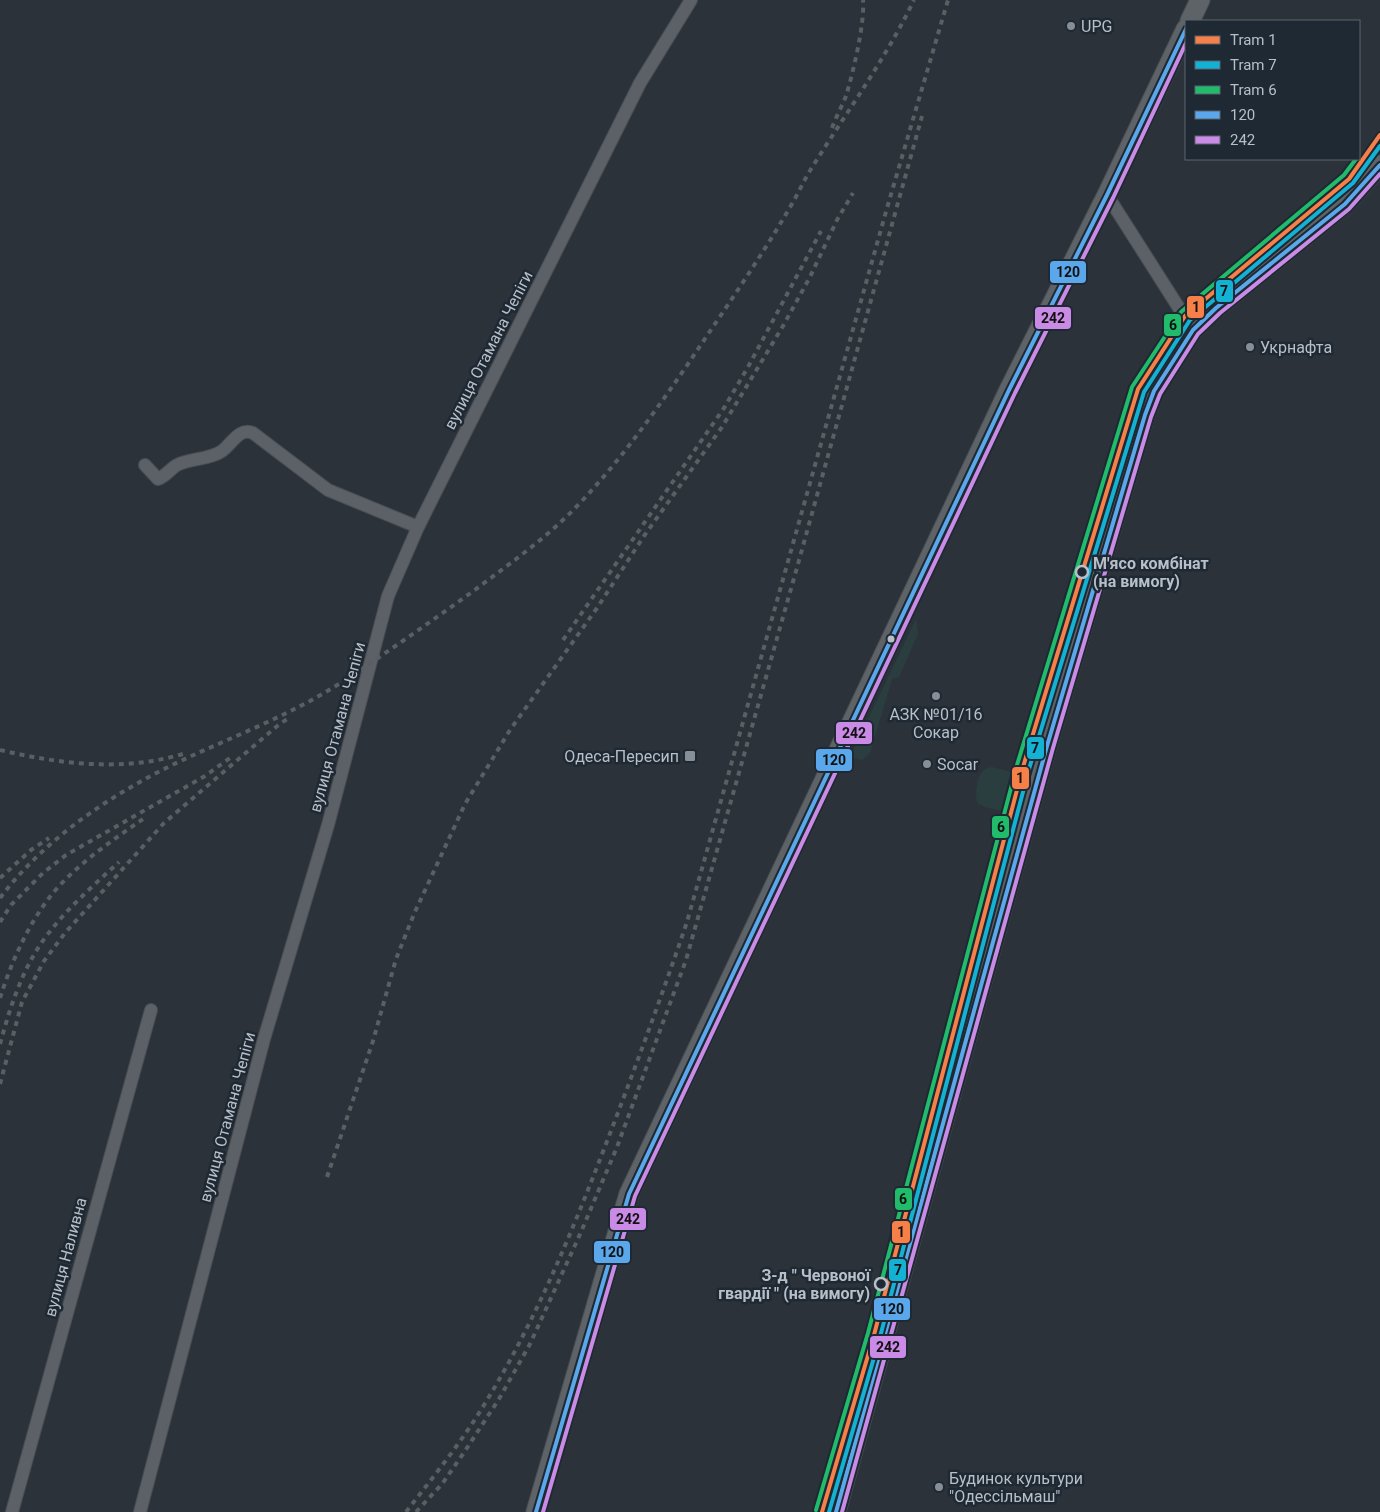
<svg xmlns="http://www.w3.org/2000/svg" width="1380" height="1512" viewBox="0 0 1380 1512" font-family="Roboto,sans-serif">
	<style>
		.green { fill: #2a3e3f }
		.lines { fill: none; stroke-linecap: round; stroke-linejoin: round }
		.street-casing { stroke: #4a4e54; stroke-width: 14 }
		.primary-casing { stroke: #4a4f55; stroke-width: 21 }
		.street { stroke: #5c6067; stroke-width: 12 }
		.primary { stroke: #5e6368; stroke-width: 19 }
		.rail { stroke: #5a5f64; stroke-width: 4; stroke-dasharray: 5 5; stroke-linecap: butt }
		.bus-1-casing { stroke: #1f2933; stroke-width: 8 }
		.bus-2-casing { stroke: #1f2933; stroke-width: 8 }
		.bus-1 { stroke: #5aa8eb; stroke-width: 4 }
		.bus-2 { stroke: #ca8be6; stroke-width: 4 }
		.tram-1-casing { stroke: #1f2933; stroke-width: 8 }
		.tram-2-casing { stroke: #1f2933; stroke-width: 8 }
		.tram-3-casing { stroke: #1f2933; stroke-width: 8 }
		.tram-1 { stroke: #f78048; stroke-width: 4 }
		.tram-2 { stroke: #13b2d5; stroke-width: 4 }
		.tram-3 { stroke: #20bc6c; stroke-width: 4 }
		.poi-dot { fill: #868e97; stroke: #1f2933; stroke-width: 2 }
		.stop-dot { fill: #1f2933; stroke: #b7bfc9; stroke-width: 2.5 }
		.bus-dot { fill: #b7bfc9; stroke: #1f2933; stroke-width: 2 }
		.labels { text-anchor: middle; stroke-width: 5; stroke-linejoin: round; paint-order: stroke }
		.poi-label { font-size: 16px; fill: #b7bfc9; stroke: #1f2933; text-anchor: start }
		.street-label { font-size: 16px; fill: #b7bfc9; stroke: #1f2933 }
		.stop-label { font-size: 16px; font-weight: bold; fill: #b7bfc9; stroke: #1f2933; text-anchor: start }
		.line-badge { stroke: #1f2933; stroke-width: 2 }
		.pale-badge-label { font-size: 14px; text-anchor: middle; font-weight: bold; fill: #111 }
	</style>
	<rect width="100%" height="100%" fill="#2c3239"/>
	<g class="green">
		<polygon points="916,619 918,634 899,677 892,679 870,753 862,760 850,757"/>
		<path d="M992,767L1011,772L1001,811C995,809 983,808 978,803C974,797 977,778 982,772C984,768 989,768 992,767Z"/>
	</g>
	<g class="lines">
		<defs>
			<g id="street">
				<polyline points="1107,195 1193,330"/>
				<path d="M145,465L158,479C166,476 170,469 177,465C191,458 209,460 222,451C232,444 239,427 253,433L328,490L418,527"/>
				<polyline points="12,1512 151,1010"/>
				<polyline points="140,1512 264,1039 328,825 388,596 418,527 640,83 691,0"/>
			</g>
			<g id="primary">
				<polyline points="1190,21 1200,0"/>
				<polyline points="536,1512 629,1194 1009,390 1107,195 1186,29"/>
				<polyline points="836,1512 1047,746 1145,415 1154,391 1193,330 1216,308 1345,204 1380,165"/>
			</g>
		</defs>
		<use href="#street" class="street-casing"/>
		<use href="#primary" class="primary-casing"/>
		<use href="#street" class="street"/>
		<use href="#primary" class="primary"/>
		<g class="rail">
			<path d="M832,128C836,117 842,106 846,96C853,73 865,23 863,0"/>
			<polyline points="563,640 724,408 748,367 821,231"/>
			<path d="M0,750C60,764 122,772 183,754"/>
			<polyline points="0,878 31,850 49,838"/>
			<path d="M0,898C44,840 106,798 170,766C228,738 288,717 342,682C386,653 429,623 472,592C509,564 547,538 579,504C620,461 654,413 688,364C722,313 758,262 789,209C797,196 803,182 811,169C846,113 885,60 914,0"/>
			<polyline points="0,922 11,905 43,873 66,855 205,776 230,758"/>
			<path d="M0,998C11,963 27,927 49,898C74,866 110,842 143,819"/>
			<path d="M0,1044C11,1004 24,963 51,930C71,905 96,883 119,862"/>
			<polyline points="0,1084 22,1002 44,961 65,933 164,823 276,727 287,719"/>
			<polyline points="327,1177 373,1041 396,959 414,914 465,804 510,730 597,608 644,536 722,427 783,326 810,277 837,220 853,193"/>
			<path d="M406,1512C433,1477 461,1443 484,1405C534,1324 570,1237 604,1149C633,1074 661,998 687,922L887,208L948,0"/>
			<polyline points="416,1512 442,1484 463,1454 499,1399 530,1344 581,1232 617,1147 686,960 798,564 922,116"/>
		</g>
		<defs>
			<g id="bus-1">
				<polyline points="536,1512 629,1194 1009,390 1107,195 1186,29"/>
				<polyline points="836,1512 1047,746 1145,415 1154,391 1193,330 1216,308 1345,204 1380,165"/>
			</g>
			<g id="bus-2">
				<polyline points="543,1512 635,1196 1015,393 1113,198 1186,43"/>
				<polyline points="842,1512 1053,748 1151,417 1160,394 1198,334 1220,313 1349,209 1380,174"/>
			</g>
		</defs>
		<use href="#bus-1" class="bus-1-casing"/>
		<use href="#bus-2" class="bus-2-casing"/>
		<use href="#bus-1" class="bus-1"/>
		<use href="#bus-2" class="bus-2"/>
		<defs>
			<polyline id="tram-1" points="822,1512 874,1335 1023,767 1138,389 1185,316 1349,179 1380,135"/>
			<polyline id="tram-2" points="829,1512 880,1337 1029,769 1144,392 1190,320 1353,183 1380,146"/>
			<polyline id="tram-3" points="816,1510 868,1333 1017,765 1132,387 1181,312 1344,175 1356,159"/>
		</defs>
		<use href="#tram-1" class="tram-1-casing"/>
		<use href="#tram-2" class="tram-2-casing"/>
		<use href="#tram-3" class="tram-3-casing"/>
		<use href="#tram-1" class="tram-1"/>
		<use href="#tram-2" class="tram-2"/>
		<use href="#tram-3" class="tram-3"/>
	</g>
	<g class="poi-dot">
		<circle cx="1071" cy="26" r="5"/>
		<circle cx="1250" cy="347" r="5"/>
		<circle cx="936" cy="696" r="5"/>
		<rect x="684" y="750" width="12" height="12" rx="2.5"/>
		<circle cx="927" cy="764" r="5"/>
		<circle cx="939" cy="1487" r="5"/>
	</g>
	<g class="stop-dot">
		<circle cx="1082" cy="572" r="6"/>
		<circle cx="881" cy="1284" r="6"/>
	</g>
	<circle class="bus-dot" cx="891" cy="639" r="4.5"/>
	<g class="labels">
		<g class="poi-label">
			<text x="1081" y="32">UPG</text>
			<text x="1260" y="353">Укрнафта</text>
			<text x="936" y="720" text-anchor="middle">АЗК №01/16<tspan x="936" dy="18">Сокар</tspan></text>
			<text x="679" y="762" text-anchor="end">Одеса-Пересип</text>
			<text x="937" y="770">Socar</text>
			<text x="949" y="1484">Будинок культури<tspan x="949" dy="18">"Одессільмаш"</tspan></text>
		</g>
		<g class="street-label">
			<text transform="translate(488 350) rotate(-63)" y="6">вулиця Отамана Чепіги</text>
			<text transform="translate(337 727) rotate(-75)" y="6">вулиця Отамана Чепіги</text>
			<text transform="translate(227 1117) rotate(-75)" y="6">вулиця Отамана Чепіги</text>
			<text transform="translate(65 1257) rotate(-75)" y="6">вулиця Наливна</text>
		</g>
		<g class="stop-label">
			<text x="1093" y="569">М'ясо комбінат<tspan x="1093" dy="18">(на вимогу)</tspan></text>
			<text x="870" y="1281" text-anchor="end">З-д " Червоної<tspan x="870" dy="18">гвардії " (на вимогу)</tspan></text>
		</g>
	</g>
	<g class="line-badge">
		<rect x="1049" y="260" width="38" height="24" rx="5" fill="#5aa8eb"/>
		<rect x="1215" y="279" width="19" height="24" rx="5" fill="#13b2d5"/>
		<rect x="1186" y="295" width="19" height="24" rx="5" fill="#f78048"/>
		<rect x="1034" y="306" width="38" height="24" rx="5" fill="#ca8be6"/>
		<rect x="1163" y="313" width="19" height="24" rx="5" fill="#20bc6c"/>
		<rect x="835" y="721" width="38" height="24" rx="5" fill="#ca8be6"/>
		<rect x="1026" y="736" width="19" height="24" rx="5" fill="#13b2d5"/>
		<rect x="815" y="748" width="38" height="24" rx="5" fill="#5aa8eb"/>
		<rect x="1011" y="766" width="19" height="24" rx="5" fill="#f78048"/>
		<rect x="991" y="815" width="19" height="24" rx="5" fill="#20bc6c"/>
		<rect x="894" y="1187" width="19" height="24" rx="5" fill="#20bc6c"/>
		<rect x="609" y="1207" width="38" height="24" rx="5" fill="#ca8be6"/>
		<rect x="891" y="1220" width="20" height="24" rx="5" fill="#f78048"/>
		<rect x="593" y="1240" width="38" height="24" rx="5" fill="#5aa8eb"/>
		<rect x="888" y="1258" width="19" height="24" rx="5" fill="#13b2d5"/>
		<rect x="873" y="1297" width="38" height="24" rx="5" fill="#5aa8eb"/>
		<rect x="869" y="1335" width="38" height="24" rx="5" fill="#ca8be6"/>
	</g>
	<g class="pale-badge-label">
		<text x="1068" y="277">120</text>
		<text x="1224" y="296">7</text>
		<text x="1196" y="312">1</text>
		<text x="1053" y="323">242</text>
		<text x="1173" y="330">6</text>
		<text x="854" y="738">242</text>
		<text x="1035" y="753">7</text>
		<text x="834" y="765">120</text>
		<text x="1020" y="783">1</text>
		<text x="1001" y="832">6</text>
		<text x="903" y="1204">6</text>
		<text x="628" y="1224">242</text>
		<text x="901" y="1237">1</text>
		<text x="612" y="1257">120</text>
		<text x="898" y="1275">7</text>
		<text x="892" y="1314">120</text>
		<text x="888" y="1352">242</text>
	</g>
	<rect x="1185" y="20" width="175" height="140" fill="#1f2933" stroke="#5c656f"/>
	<rect x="1195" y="36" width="25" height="8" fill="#f78048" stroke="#5c656f"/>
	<text x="1230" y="45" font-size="15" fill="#b7bfc9">Tram 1</text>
	<rect x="1195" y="61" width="25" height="8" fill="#13b2d5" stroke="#5c656f"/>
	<text x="1230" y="70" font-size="15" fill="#b7bfc9">Tram 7</text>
	<rect x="1195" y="86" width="25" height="8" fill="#20bc6c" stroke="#5c656f"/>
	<text x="1230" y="95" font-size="15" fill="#b7bfc9">Tram 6</text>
	<rect x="1195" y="111" width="25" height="8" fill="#5aa8eb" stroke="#5c656f"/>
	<text x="1230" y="120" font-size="15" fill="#b7bfc9">120</text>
	<rect x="1195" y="136" width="25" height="8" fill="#ca8be6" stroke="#5c656f"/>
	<text x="1230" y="145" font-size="15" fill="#b7bfc9">242</text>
</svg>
